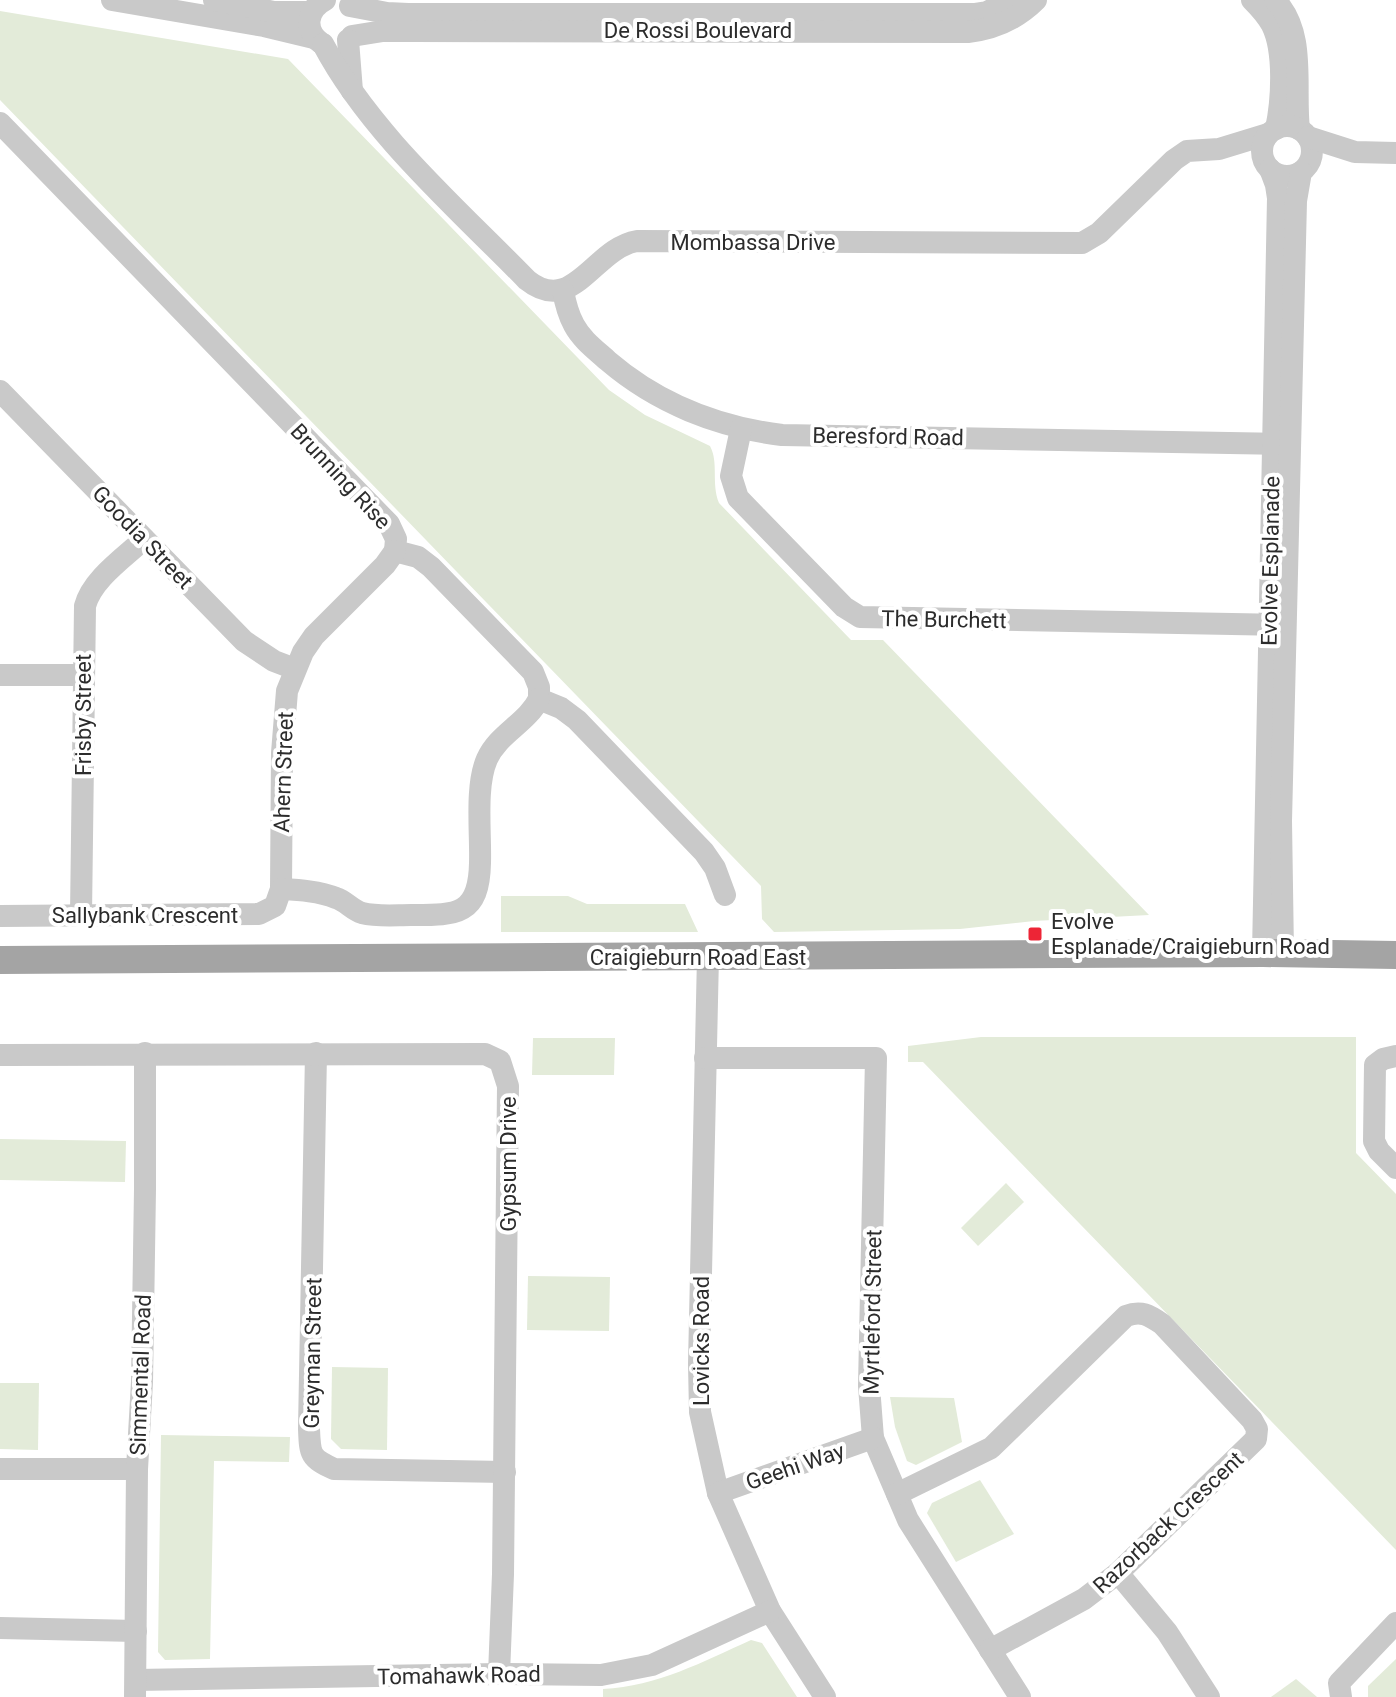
<svg xmlns="http://www.w3.org/2000/svg" width="1396" height="1697" viewBox="0 0 1396 1697" font-family="Roboto,sans-serif">
	<style>
		.green { fill: #e3ebd9 }
		.lines { fill: none; stroke-linecap: round; stroke-linejoin: round }
		.minor { stroke: #c9c9c9; stroke-width: 22 }
		.major { stroke: #a4a4a4; stroke-width: 28 }
		.poi-dot { fill: #ed2536; stroke: #fff; stroke-width: 3 }
		.labels { text-anchor: middle; stroke-width: 8; stroke-linejoin: round; paint-order: stroke }
		.street-label { font-size: 22px; fill: #2c2c2c; stroke: #fff }
		.poi-label { font-size: 22px; fill: #2c2c2c; stroke: #fff; text-anchor: start }
	</style>
	<rect width="100%" height="100%" fill="#fff"/>
	<g class="green">
		<path d="M0,11L288,59L609,390L645,415L710,446C719,463 711,483 719,503L851,640H883L1149,915L1034,921L960,929L774,932L762,919L761,886L0,100Z"/>
		<polygon points="501,896 568,896 587,904 685,904 698,932 501,932"/>
		<polygon points="981,1037 1356,1037 1356,1153 1396,1194 1396,1550 923,1062 908,1062 908,1046"/>
		<polygon points="533,1038 615,1038 614,1075 532,1075"/>
		<polygon points="0,1139 126,1141 125,1182 0,1180"/>
		<polygon points="1006,1183 1024,1202 978,1246 961,1228"/>
		<polygon points="528,1276 610,1277 609,1331 527,1330"/>
		<polygon points="332,1367 388,1368 387,1450 341,1449 331,1439"/>
		<polygon points="0,1383 39,1383 38,1450 0,1449"/>
		<polygon points="890,1397 954,1398 962,1442 916,1465 907,1461 895,1427"/>
		<polygon points="161,1435 290,1437 289,1462 214,1461 210,1659 165,1660 158,1652"/>
		<polygon points="980,1480 1014,1534 956,1562 927,1513 932,1503"/>
		<path d="M751,1640L762,1643L797,1697H603V1689C658,1686 702,1662 751,1640Z"/>
		<polygon points="1396,1659 1396,1697 1368,1697 1368,1686"/>
		<polygon points="1296,1679 1317,1697 1271,1697"/>
	</g>
	<g class="lines">
		<g class="minor">
			<polyline points="112,0 264,26 314,38"/>
			<polyline points="214,0 274,12 311,12"/>
			<path d="M1252,0C1260,8 1267,16 1272,25C1285,51 1282,101 1276,129"/>
			<path d="M1275,0C1307,33 1294,87 1299,129"/>
			<polyline points="350,6 387,13 408,14 974,14 987,12 1010,0"/>
			<path d="M352,36L383,31H412L968,32C995,29 1017,19 1036,0"/>
			<polyline points="348,40 352,91"/>
			<path d="M321,43C304,31 306,10 325,0"/>
			<path d="M323,44C370,133 456,207 527,280C573,317 594,248 637,241L1082,243L1099,233L1174,160L1187,151L1219,149L1268,134"/>
			<polyline points="0,123 389,524 396,539 395,551 418,557 431,567 533,672 539,687 539,699 561,708 577,720 704,852 715,868 725,895"/>
			<circle cx="1287" cy="151" r="25"/>
			<polyline points="1308,137 1355,152 1396,153"/>
			<path d="M563,290C565,302 568,314 574,325C582,340 596,350 608,361C657,403 718,427 782,435L1289,444"/>
			<polyline points="0,391 244,641 274,661 295,669"/>
			<polyline points="741,429 731,476 738,498 844,607 860,617 1281,625"/>
			<polyline points="0,675 83,675"/>
			<polyline points="281,889 282,753 287,691 303,652 314,636 385,565 395,551"/>
			<path d="M81,915L85,606C92,579 125,557 144,539"/>
			<path d="M0,916L259,914L275,906L281,889C299,890 319,891 336,898C346,901 352,910 362,913C378,917 395,915 411,915C456,915 479,916 480,863C481,833 475,786 487,759C498,734 527,723 539,699"/>
			<polyline points="1263,953 1278,198 1276,185 1270,169"/>
			<polyline points="1283,953 1281,821 1296,201 1301,172"/>
			<polyline points="708,956 699,1364 700,1412 718,1493 770,1611 825,1697"/>
			<path d="M316,1053L309,1429C310,1455 310,1458 334,1469L505,1472"/>
			<polyline points="0,1055 485,1054 500,1061 508,1086 503,1574 499,1674"/>
			<polyline points="1396,1056 1383,1059 1375,1065 1374,1141 1379,1151 1396,1168"/>
			<polyline points="705,1058 876,1058 869,1386 873,1438 908,1520 1020,1697"/>
			<polyline points="0,1469 137,1469"/>
			<polyline points="718,1493 873,1438"/>
			<path d="M897,1494L991,1448L1126,1316C1141,1310 1149,1315 1162,1324L1252,1420L1257,1429L1256,1439L1118,1573L1084,1599L990,1650"/>
			<polyline points="1118,1573 1167,1632 1209,1697"/>
			<polyline points="0,1628 136,1631"/>
			<polyline points="136,1680 499,1674 601,1675 652,1665 770,1611"/>
			<polyline points="135,1697 137,1469 142,1382 145,1189 145,1053"/>
			<polyline points="1341,1697 1339,1683 1396,1623"/>
		</g>
		<polyline class="major" points="0,960 1263,953 1396,955"/>
	</g>
	<rect class="poi-dot" x="1027" y="926" width="16" height="16" rx="4"/>
	<g class="labels">
		<g class="street-label">
			<text x="698" y="38">De Rossi Boulevard</text>
			<text x="753" y="250">Mombassa Drive</text>
			<text transform="translate(888 436) rotate(1)" y="8">Beresford Road</text>
			<text transform="translate(341 476) rotate(47)" y="8">Brunning Rise</text>
			<text transform="translate(143 537) rotate(46)" y="8">Goodia Street</text>
			<text transform="translate(1270 561) rotate(-89)" y="8">Evolve Esplanade</text>
			<text transform="translate(944 619) rotate(1)" y="8">The Burchett</text>
			<text transform="translate(83 715) rotate(-90)" y="8">Frisby Street</text>
			<text transform="translate(283 772) rotate(-88)" y="8">Ahern Street</text>
			<text x="145" y="923">Sallybank Crescent</text>
			<text x="698" y="965">Craigieburn Road East</text>
			<text transform="translate(508 1164) rotate(-90)" y="8">Gypsum Drive</text>
			<text transform="translate(872 1312) rotate(-89)" y="8">Myrtleford Street</text>
			<text transform="translate(701 1341) rotate(-90)" y="8">Lovicks Road</text>
			<text transform="translate(312 1353) rotate(-89)" y="8">Greyman Street</text>
			<text transform="translate(140 1375) rotate(-88)" y="8">Simmental Road</text>
			<text transform="translate(795 1466) rotate(-19)" y="8">Geehi Way</text>
			<text transform="translate(1168 1522) rotate(-43)" y="8">Razorback Crescent</text>
			<text transform="translate(459 1675) rotate(-1)" y="8">Tomahawk Road</text>
		</g>
		<g class="poi-label">
			<text x="1051" y="929">Evolve<tspan x="1051" dy="25">Esplanade/Craigieburn Road</tspan></text>
		</g>
	</g>
</svg>
